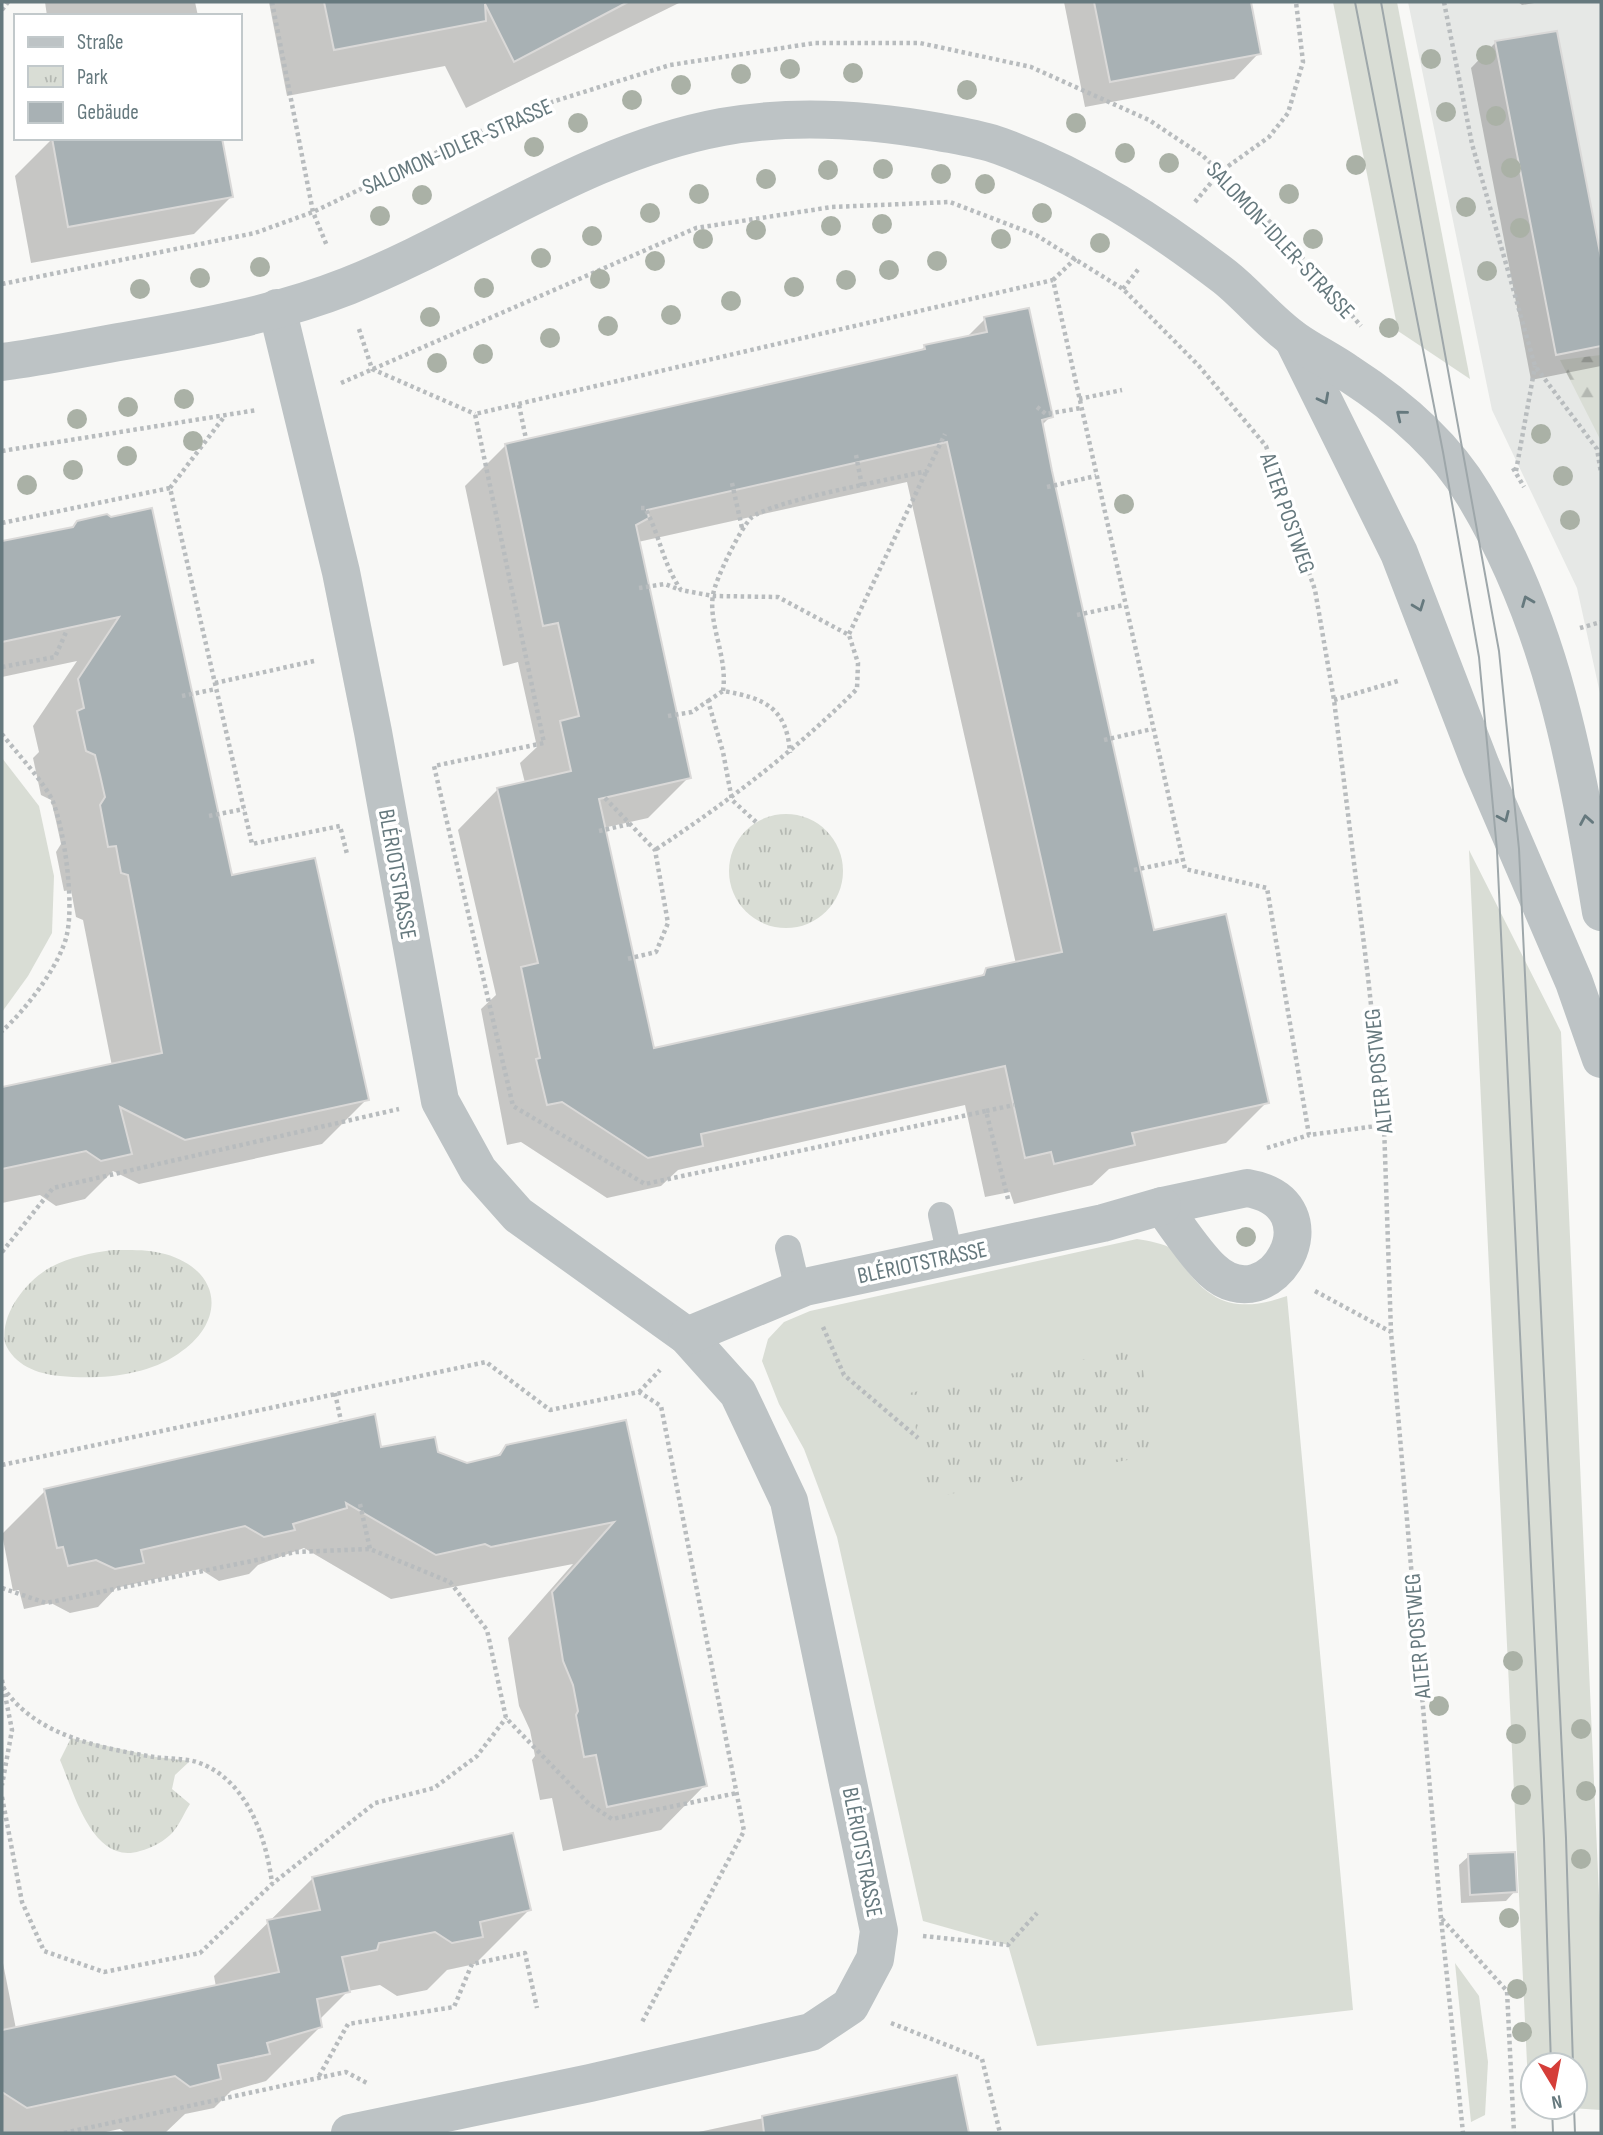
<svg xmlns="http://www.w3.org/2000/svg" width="1603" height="2135" viewBox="0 0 1603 2135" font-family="'Sofia Sans Condensed',sans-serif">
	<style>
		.built { fill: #e6e8e6 }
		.green { fill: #d9ddd5 }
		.forest { fill: url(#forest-firs) }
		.park { fill: url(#park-tufts) }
		.shadow { fill: #0003; fill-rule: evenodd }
		.building { fill: #a8b1b4; stroke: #dad9d8; stroke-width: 2; fill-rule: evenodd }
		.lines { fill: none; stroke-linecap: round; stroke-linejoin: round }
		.path { stroke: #b8bcbe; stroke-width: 4.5; stroke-dasharray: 3.5 3.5; stroke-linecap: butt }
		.service { stroke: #bdc3c5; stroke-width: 26 }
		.minor { stroke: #bdc3c5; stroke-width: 38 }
		.tram { stroke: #9ea7aa; stroke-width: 2 }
		.tree { fill: #aab1a6 }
		.oneway { stroke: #66797e }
		.labels { text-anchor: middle; stroke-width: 7; stroke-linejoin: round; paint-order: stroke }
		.street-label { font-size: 23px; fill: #66797e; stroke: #fff }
	</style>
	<defs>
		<pattern id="forest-firs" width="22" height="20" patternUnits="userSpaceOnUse" patternTransform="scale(1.75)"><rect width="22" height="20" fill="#d9ddd5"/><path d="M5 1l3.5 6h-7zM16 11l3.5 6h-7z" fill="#b4b8b2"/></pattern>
		<pattern id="park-tufts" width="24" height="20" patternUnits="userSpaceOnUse" patternTransform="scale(1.75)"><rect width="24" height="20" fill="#d9ddd5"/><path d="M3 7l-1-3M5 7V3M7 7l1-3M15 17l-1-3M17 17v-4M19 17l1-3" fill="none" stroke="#b4b8b2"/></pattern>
	</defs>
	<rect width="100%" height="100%" fill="#f8f8f6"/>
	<polygon class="built" points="1408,2 1601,2 1601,698 1577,588 1492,410"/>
	<g class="green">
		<polygon points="1333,2 1397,2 1470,379 1398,331"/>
		<polygon points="2,758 39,806 54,876 52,933 28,976 2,1012"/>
		<polygon points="1469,850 1561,1032 1601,1941 1601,2110 1556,2107 1575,2107 1575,2065 1533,2065 1533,2105 1529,2105"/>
		<path d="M1137,1239C1149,1241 1163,1243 1174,1250C1181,1255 1184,1266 1189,1273C1217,1309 1247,1310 1287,1296L1353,2010L1037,2046L1008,1945L923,1921L837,1537L804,1449L779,1404L762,1361L768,1339L784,1322L810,1311Z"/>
		<polygon points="1455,1963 1479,1996 1488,2062 1485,2115 1471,2122"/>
	</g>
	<polygon class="forest" points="1601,355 1601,441 1560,360"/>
	<g class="park">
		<circle cx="786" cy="871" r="57"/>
		<path d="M112,1250C130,1250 148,1249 165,1254C222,1270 227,1322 178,1354C146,1376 98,1380 60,1376C37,1374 14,1365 5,1343C0,1313 27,1280 51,1267C70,1257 91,1253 112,1250Z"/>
		<polygon points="1139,1349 1159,1454 929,1498 909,1393"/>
		<path d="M71,1738L156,1757L190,1761L175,1775L172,1789L190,1804C184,1813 180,1824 173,1832C165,1841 152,1848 140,1851C93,1866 74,1793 60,1760Z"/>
	</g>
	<g class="shadow">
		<polygon points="45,2 195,2 198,16 47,16"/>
		<polygon points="269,2 681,2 466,108 445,66 287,96"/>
		<polygon points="1064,2 1250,2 1259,53 1234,79 1085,107"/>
		<polygon points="1518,2 1540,2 1522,5"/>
		<polygon points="1555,33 1601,267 1601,366 1531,380 1471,68 1496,42"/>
		<polygon points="52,139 231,197 194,234 31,263 15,176"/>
		<path d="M985,319L1051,416L1042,425L1153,932L1267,1102L1226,1143L1109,1169L1092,1185L1014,1204L1010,1192L985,1197L965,1105L678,1170L661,1186L607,1198L521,1142L507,1145L481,1009L496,995L458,830L498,789L525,783L520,763L537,747L518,662L503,666L465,486L506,445L919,353L925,346L966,338ZM907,482L1016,964L987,970L979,978L653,1050L603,828L648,818L689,777L638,542Z"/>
		<polygon points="151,510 231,877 367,1099 322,1144 139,1184 113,1171 85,1199 56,1206 40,1195 2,1203 2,1089 112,1066 83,920 76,917 71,890 64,891 56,852 61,844 56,821 51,800 41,795 33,758 39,752 33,726 77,661 2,677 2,552 24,547 70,529 77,522"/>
		<polygon points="625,1422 705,1785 661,1830 563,1851 552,1798 540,1800 532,1760 535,1756 530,1730 519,1706 508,1638 573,1564 391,1599 304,1548 258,1565 249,1574 219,1581 200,1569 116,1588 98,1607 70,1613 51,1603 24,1609 19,1590 13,1591 2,1534 45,1491 380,1450 436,1453 467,1465 495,1458 507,1446"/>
		<polygon points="1469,1856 1515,1891 1506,1901 1461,1903 1459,1865"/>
		<polygon points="313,1878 529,1910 475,1964 447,1970 427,1990 397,1996 380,1985 348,1991 319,2020 320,2027 266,2081 231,2091 214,2108 185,2114 165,2133 126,2133 120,2129 101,2133 2,2133 2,1958 16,2029 216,1987 214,1976"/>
		<polygon points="956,2077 967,2133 694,2133"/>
	</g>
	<g class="building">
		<polygon points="324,2 628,2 514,62 485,4 486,21 334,50"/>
		<polygon points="1094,2 1251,2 1261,54 1110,82"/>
		<polygon points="1557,31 1601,258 1601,346 1556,355 1495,41"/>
		<polygon points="52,138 222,138 233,197 68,227"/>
		<path d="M1029,308L1053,417L1042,420L1052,471L1154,930L1226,914L1269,1103L1132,1133L1135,1145L1054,1164L1051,1152L1025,1158L1005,1066L701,1134L703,1146L648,1158L562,1102L547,1105L536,1059L540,1058L521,967L538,963L497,788L571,771L560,721L579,716L558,623L543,626L505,444L925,349L924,345L987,332L984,317ZM947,442L1062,952L986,968L984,975L654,1048L599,799L691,778L636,525L649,518L647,510Z"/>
		<polygon points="152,508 232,875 315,858 369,1100 185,1140 120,1107 132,1154 101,1161 86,1151 2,1169 2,1087 162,1053 128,875 121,873 116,846 108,847 100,805 105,797 100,775 95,755 86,751 77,711 84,708 78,679 119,617 2,642 2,541 73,527 77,521 107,514 111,517"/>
		<polygon points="375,1414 381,1447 435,1437 438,1452 467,1463 500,1455 506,1445 626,1420 707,1786 607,1807 596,1755 584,1757 576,1715 578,1711 573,1685 563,1661 552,1592 614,1522 491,1547 485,1544 436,1555 346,1503 347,1508 293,1524 295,1530 264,1537 245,1526 141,1550 144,1563 115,1569 96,1560 68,1566 63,1547 57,1548 44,1489"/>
		<polygon points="513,1833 531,1910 480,1922 483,1937 452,1943 435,1932 379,1943 377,1950 342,1957 350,1992 317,1999 322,2027 267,2043 270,2054 218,2065 221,2079 190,2087 175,2076 27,2108 2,2092 2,2030 279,1972 267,1920 320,1910 312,1877"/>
		<polygon points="1515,1852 1517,1892 1470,1895 1468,1854"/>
		<polygon points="957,2075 969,2133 764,2133 762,2116"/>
	</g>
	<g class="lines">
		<g class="path">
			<polyline points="272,2 313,212 327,246"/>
			<polyline points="1444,2 1472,144 1535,366 1597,449 1601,473"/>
			<polyline points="2,10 8,2"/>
			<polyline points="1195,202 1220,172 1269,137 1288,113 1303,62 1296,2"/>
			<polyline points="1053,280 1076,258"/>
			<polyline points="2,284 255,233 313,212 523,111 670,65 815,43 920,43 1031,67 1149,120 1203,156 1220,172 1279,231 1361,326"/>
			<polyline points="1123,289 1140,267"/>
			<polyline points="359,329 372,369 475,414"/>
			<polyline points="341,383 696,228 832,207 950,202 1036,235 1123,289 1199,366 1266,446 1315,590 1334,700 1368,977 1384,1125 1391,1332 1441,1918 1463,2133"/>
			<polyline points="1079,399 1122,390"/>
			<polyline points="519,405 526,439"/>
			<polyline points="1037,407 1046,414 1081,408"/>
			<polyline points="2,451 257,410"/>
			<polyline points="856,455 862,486"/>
			<polyline points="1513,468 1524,487"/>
			<polyline points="1516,471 1535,366"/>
			<polyline points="732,483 742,528"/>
			<polyline points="1047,487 1096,476"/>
			<polyline points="170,488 224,417"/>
			<path d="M641,508H645C661,538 662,562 681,590L713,596L778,597L849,635L858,663L857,689C795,751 729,801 655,850"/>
			<polyline points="2,523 170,488 252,844 340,826 347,854"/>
			<polyline points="639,588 665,584 680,590"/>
			<polyline points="1077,615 1124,605"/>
			<polyline points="1580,628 1601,622"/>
			<polyline points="849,634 926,472"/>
			<polyline points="2,667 55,657 67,630"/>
			<polyline points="215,683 314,661"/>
			<path d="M723,691C728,657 708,624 713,595C715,580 740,529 751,518C770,501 894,479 927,471L945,434"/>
			<polyline points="182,696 216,689"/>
			<polyline points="1334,700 1401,680"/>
			<path d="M708,701L723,691C765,698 787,708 790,753"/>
			<polyline points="668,716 692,712 708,701 723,752 732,800 756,822"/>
			<path d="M2,734C15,751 46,784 53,802C65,832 74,903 67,934C61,964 25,1011 2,1031"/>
			<polyline points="1104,740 1152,729"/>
			<polyline points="605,798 655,850 668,923 656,952 627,959"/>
			<polyline points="209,816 244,809"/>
			<polyline points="599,831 630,824"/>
			<polyline points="1134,870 1182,860"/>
			<polyline points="986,1111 1014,1105"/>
			<polyline points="1267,1148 1309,1135"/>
			<polyline points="1008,1199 986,1111 645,1184 513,1106 434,766 544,743 475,414 1053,280 1185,869 1267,888 1309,1135 1384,1125"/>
			<polyline points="2,1252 53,1188 399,1109"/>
			<polyline points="1315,1291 1391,1332"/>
			<polyline points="823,1327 844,1375 918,1438"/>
			<polyline points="639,1392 660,1370"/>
			<polyline points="335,1393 341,1421"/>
			<polyline points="2,1465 486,1362 550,1410 639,1392 661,1406 744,1831 641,2024"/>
			<polyline points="360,1504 370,1549"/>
			<polyline points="2,1588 46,1603 296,1552 370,1549 450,1582 487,1630 506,1718 589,1804 612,1819 737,1793"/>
			<polyline points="2,1680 12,1730 2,1785"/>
			<path d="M3,1687C35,1736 101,1748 154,1757C168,1759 184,1758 197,1762C247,1779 266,1837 272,1883"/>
			<polyline points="2,1797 22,1902 44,1951 104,1972 200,1953 272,1884 375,1803 434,1788 477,1756 506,1718"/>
			<polyline points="1442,1919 1507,1991 1514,2133"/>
			<polyline points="923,1936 1008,1945 1037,1913"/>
			<polyline points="891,2023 982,2059 1000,2133"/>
			<polyline points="319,2076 348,2024 454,2007 472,1964 525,1953 537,2008"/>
			<polyline points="64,2133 346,2072 367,2083"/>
		</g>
		<g class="service">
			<polyline points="941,1215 950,1256"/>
			<polyline points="788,1248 798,1290"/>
		</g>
		<g class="minor">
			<polyline points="277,308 341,572 373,732 440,1101 478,1170 518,1215 687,1336 738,1393 789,1501 879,1931 875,1959 850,2006 811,2032 590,2083 350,2133"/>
			<polyline points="1293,339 1399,553 1481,766 1574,982 1601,1059"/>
			<path d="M2,362C43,357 84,348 125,341C200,328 277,314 348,286C473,236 587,152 722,127C794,114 867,119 939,132C960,136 981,139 1000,146C1082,176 1156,224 1225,277C1249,296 1269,322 1295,340C1312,352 1331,361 1348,373C1396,404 1445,446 1474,495C1552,624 1577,766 1601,912"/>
			<path d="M1247,1188C1340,1204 1271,1325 1212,1270C1194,1253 1178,1227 1162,1206Z"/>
			<polyline points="687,1336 805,1287 1103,1223 1162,1206"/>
		</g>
		<g class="tram">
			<polyline points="1355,2 1443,452 1479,657 1497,850 1544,1839 1551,2065"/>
			<polyline points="1381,2 1499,651 1519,849 1566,1838 1573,2065"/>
			<polyline points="1552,2107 1553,2133"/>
			<polyline points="1574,2107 1575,2133"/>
		</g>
	</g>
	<g class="tree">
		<circle cx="1486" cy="55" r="10"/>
		<circle cx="1431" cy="59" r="10"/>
		<circle cx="790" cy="69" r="10"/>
		<circle cx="853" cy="73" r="10"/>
		<circle cx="741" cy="74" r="10"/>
		<circle cx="681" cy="85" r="10"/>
		<circle cx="967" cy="90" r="10"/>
		<circle cx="632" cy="100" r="10"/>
		<circle cx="1446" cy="112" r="10"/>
		<circle cx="1496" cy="116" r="10"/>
		<circle cx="578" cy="123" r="10"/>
		<circle cx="1076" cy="123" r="10"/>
		<circle cx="534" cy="147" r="10"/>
		<circle cx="1125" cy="153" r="10"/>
		<circle cx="1169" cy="163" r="10"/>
		<circle cx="1356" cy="165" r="10"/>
		<circle cx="1511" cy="168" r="10"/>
		<circle cx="883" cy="169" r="10"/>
		<circle cx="828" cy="170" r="10"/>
		<circle cx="941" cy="174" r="10"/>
		<circle cx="766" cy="179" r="10"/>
		<circle cx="985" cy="184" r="10"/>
		<circle cx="699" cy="194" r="10"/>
		<circle cx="1289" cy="194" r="10"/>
		<circle cx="422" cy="195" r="10"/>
		<circle cx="1466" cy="207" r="10"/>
		<circle cx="650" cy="213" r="10"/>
		<circle cx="1042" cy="213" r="10"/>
		<circle cx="380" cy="216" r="10"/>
		<circle cx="882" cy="224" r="10"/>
		<circle cx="831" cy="226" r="10"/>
		<circle cx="1520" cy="228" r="10"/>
		<circle cx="756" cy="230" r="10"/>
		<circle cx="592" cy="236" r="10"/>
		<circle cx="703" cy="239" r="10"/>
		<circle cx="1001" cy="239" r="10"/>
		<circle cx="1313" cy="239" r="10"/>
		<circle cx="1100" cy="243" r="10"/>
		<circle cx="541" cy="258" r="10"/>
		<circle cx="655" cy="261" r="10"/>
		<circle cx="937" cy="261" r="10"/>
		<circle cx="260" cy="267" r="10"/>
		<circle cx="889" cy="270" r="10"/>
		<circle cx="1487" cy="271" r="10"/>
		<circle cx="200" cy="278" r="10"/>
		<circle cx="600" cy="279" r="10"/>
		<circle cx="846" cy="280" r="10"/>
		<circle cx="794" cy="287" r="10"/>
		<circle cx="484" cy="288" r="10"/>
		<circle cx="140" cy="289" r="10"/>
		<circle cx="731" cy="301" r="10"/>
		<circle cx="671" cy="315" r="10"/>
		<circle cx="430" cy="317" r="10"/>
		<circle cx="608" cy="326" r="10"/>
		<circle cx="1389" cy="328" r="10"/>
		<circle cx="550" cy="338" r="10"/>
		<circle cx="483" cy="354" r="10"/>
		<circle cx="437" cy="363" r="10"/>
		<circle cx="184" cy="399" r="10"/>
		<circle cx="128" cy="407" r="10"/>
		<circle cx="77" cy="419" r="10"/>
		<circle cx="1541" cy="434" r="10"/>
		<circle cx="193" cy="441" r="10"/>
		<circle cx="127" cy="456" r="10"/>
		<circle cx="73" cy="470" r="10"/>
		<circle cx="1563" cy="476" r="10"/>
		<circle cx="27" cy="485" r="10"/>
		<circle cx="1124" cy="504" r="10"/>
		<circle cx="1570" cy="520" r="10"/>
		<circle cx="1246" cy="1237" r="10"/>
		<circle cx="1513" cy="1661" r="10"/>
		<circle cx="1439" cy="1706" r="10"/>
		<circle cx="1581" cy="1729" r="10"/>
		<circle cx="1516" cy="1734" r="10"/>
		<circle cx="1586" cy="1791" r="10"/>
		<circle cx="1521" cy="1795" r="10"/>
		<circle cx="1581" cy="1859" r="10"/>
		<circle cx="1509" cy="1918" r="10"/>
		<circle cx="1517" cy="1989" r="10"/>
		<circle cx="1522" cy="2032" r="10"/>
	</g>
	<defs><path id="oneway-chevron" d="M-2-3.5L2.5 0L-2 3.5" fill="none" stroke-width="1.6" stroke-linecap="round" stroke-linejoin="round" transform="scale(1.75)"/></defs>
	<g class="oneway">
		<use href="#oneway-chevron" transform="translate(1324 399) rotate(62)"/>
		<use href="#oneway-chevron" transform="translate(1401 415) rotate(-141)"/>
		<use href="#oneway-chevron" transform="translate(1527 601) rotate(-112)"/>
		<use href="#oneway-chevron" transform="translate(1419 606) rotate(69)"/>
		<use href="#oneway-chevron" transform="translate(1504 817) rotate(66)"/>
		<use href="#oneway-chevron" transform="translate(1586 820) rotate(-100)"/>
	</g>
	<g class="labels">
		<g class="street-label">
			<text transform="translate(457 146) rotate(-24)" y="8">SALOMON-IDLER-STRASSE</text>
			<text transform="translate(1281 240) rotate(47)" y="8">SALOMON-IDLER-STRASSE</text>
			<text transform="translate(1288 513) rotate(71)" y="8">ALTER POSTWEG</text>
			<text transform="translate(398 874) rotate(80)" y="8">BLÉRIOTSTRASSE</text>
			<text transform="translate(1378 1071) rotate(-96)" y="8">ALTER POSTWEG</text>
			<text transform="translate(922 1262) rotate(-12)" y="8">BLÉRIOTSTRASSE</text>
			<text transform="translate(1417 1636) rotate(-95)" y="8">ALTER POSTWEG</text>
			<text transform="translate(863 1852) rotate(79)" y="8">BLÉRIOTSTRASSE</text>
		</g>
	</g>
	<rect width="1603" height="2135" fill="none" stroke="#66797e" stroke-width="7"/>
	<rect x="14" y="14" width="228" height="126" fill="#ffffff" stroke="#c2c9cb" stroke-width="2"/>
	<rect x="28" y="37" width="35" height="10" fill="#bdc3c5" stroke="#c2c9cb" stroke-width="2"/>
	<text x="77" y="49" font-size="21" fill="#66797e">Straße</text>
	<rect x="28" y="66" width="35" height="21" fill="url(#park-tufts)" stroke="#c2c9cb" stroke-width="2"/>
	<text x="77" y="84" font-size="21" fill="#66797e">Park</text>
	<rect x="28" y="102" width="35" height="21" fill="#a8b1b4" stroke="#c2c9cb" stroke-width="2"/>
	<text x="77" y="119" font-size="21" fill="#66797e">Gebäude</text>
	<g transform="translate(1554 2086) rotate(170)"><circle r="33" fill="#ffffff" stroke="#c2c9cb" stroke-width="2"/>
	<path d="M0-5L12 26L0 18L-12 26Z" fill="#d53e39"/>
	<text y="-10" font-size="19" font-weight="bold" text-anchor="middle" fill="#66797e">N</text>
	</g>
</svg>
